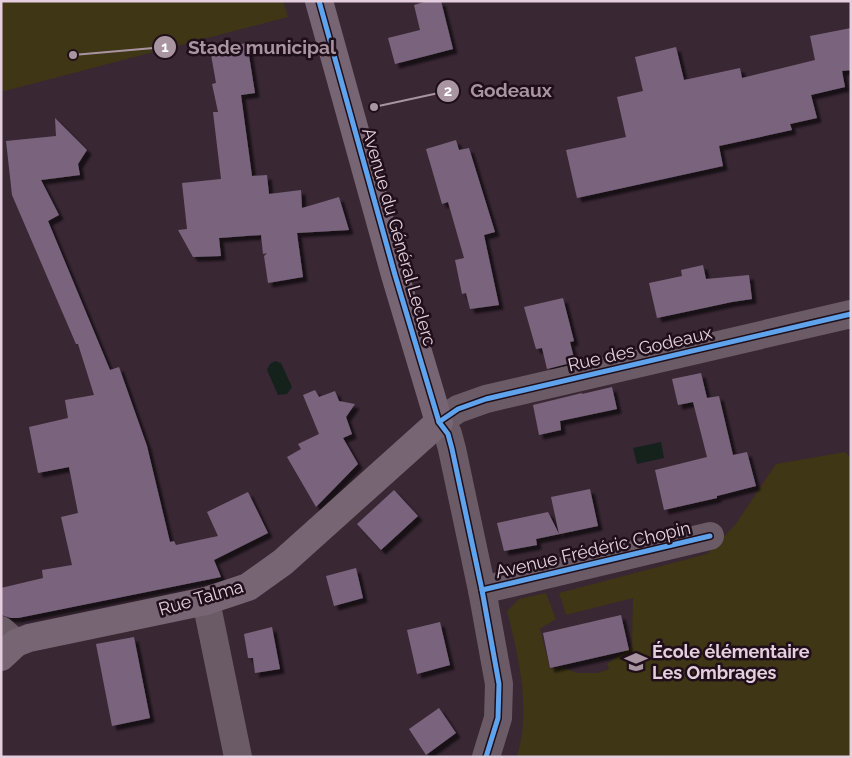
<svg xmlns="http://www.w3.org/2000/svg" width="852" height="758" viewBox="0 0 852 758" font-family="Raleway,sans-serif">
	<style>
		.green { fill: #3f3615 }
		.water { fill: #14221b }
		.building { fill: #7a647d; filter: url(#shadow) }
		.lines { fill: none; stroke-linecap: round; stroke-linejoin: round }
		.street { stroke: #6b5b66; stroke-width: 28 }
		.secondary { stroke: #786573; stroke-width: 28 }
		.cycleway-casing { stroke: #1f0f1a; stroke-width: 8 }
		.cycleway { stroke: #60a3ed; stroke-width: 5 }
		.labels { text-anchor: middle; stroke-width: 5; stroke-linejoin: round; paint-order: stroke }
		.street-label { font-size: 18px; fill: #e5cedd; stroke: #1f0f1a }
		.poi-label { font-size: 18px; font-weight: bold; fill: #e5cedd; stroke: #1f0f1a; text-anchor: start }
		.leader { fill: none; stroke: #a994a2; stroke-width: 2 }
		.callout-dot { fill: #a994a2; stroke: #1f0f1a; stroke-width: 2 }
		.mark-label { font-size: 15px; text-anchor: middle; font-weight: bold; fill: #fff }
		.callout-label { font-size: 19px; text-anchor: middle; font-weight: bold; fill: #a994a2; stroke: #1f0f1a; stroke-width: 5; stroke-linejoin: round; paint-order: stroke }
	</style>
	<defs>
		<filter id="shadow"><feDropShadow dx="4.5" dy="4.5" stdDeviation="1" flood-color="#0009"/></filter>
	</defs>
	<rect width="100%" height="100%" fill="#392734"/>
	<g class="green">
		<polygon points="1,1 283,1 288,17 1,92"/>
		<path d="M845,452L851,458V757H684L670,755L672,757H517C531,710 519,657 507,611L519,599L546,593L556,619L540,629L550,669L563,667L577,673H598L609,669L607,664L632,646L633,598L566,615L559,593L707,554L735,525L776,464Z"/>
	</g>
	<g class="water">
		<polygon points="275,361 281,363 292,387 287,394 278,395 267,370 270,364"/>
		<polygon points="661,442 664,458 637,464 633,448"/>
	</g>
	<g class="building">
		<polygon points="427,1 441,1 453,49 395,64 388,38 420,30 414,5"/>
		<polygon points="851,28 851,70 842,71 845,87 811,95 817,118 790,124 792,130 719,146 723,166 577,198 566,150 626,137 617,97 643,91 635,57 676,47 684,80 740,68 742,78 815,60 810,36"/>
		<polygon points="247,43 255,93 241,95 252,176 267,175 269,194 301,190 302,208 339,197 349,230 297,233 303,277 268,283 264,256 267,253 263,254 261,235 219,238 221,256 193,257 178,230 187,229 182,183 221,179 213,112 218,112 212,84 216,83 210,49"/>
		<polygon points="55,118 87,150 78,164 80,175 41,180 59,215 48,221 110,370 119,367 147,446 170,542 174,541 176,545 218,536 207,512 248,492 268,533 214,560 221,577 18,618 11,618 1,615 1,588 43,578 42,570 72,565 61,517 78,513 69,467 38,473 29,427 68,418 65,400 94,395 78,344 76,344 12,195 6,141 56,136"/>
		<polygon points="456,140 459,150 469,148 495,232 484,235 499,305 470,309 466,293 462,294 455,260 464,258 448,202 442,204 426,149"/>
		<polygon points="703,265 706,279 749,275 752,299 732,302 657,318 649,283 682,276 681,270"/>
		<polygon points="563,298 574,341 570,342 575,362 547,369 542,348 536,349 524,307"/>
		<polygon points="701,373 707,398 719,396 733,455 747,452 756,486 717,496 717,498 664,510 655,470 707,457 693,402 678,405 672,379"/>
		<polygon points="612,387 617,409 560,421 561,430 539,435 533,405 582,393 582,394"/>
		<polygon points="315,390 319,397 335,391 339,401 355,404 346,417 352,434 343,438 358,464 316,507 287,457 301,449 298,444 319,434 303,395"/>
		<polygon points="590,489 598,526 536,539 537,545 504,551 497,523 548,512 559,534 551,497"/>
		<polygon points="394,490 418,516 381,550 357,524"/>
		<polygon points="356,568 363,598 334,606 326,576"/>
		<polygon points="621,615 629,650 550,668 543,633"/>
		<polygon points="440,622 450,665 417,674 407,630"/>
		<polygon points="272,627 280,669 255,673 253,658 248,658 244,634"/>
		<polygon points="134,637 150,718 112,726 96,644"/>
		<polygon points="439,708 456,733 426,755 409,729"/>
	</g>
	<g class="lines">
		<g class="street">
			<polyline points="482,590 710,536"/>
			<polyline points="206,601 238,757"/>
			<polyline points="1,630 16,643"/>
			<polyline points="486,757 498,718 499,684 482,590 452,449 448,434 439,422 458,409 486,399 851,314"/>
		</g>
		<polyline class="secondary" points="1,657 16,643 29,638 206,601 248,587 283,562 439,422 395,275 319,1"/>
		<defs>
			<g id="cycleway">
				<polyline points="319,1 395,275 439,422 448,434 452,449 482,590 499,684 498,718 486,757"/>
				<polyline points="439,422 458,409 486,399 851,314"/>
				<polyline points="482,590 710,536"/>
			</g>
		</defs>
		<use href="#cycleway" class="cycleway-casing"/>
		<use href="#cycleway" class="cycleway"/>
	</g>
	<defs>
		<symbol id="school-bare" viewBox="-9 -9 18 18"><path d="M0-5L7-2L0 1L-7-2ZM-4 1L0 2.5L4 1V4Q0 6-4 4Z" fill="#a994a2" stroke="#1f0f1a" stroke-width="2.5" paint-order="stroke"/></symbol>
	</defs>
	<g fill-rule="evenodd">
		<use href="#school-bare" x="620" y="646" width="32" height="32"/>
	</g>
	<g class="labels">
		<g class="street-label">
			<text transform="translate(399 237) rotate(74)" y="6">Avenue du Général Leclerc</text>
			<text transform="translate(640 349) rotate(-13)" y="6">Rue des Godeaux</text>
			<text transform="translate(593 550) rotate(-13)" y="6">Avenue Frédéric Chopin</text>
			<text transform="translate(201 598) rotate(-16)" y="6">Rue Talma</text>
		</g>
		<g class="poi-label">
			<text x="652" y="658">École élémentaire<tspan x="652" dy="21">Les Ombrages</tspan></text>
		</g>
	</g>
	<path class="leader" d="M73 55L165 47M374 107L448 91"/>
	<g class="callout-dot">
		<circle cx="73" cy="55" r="5"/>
		<circle cx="374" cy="107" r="5"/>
		<circle cx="165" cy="47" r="12"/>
		<circle cx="448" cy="91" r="12"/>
	</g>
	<g class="mark-label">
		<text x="165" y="52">1</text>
		<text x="448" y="96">2</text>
	</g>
	<g class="callout-label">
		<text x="262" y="54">Stade municipal</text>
		<text x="511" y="97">Godeaux</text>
	</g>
	<rect width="852" height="758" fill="none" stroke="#e5cedd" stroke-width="5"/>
</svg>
